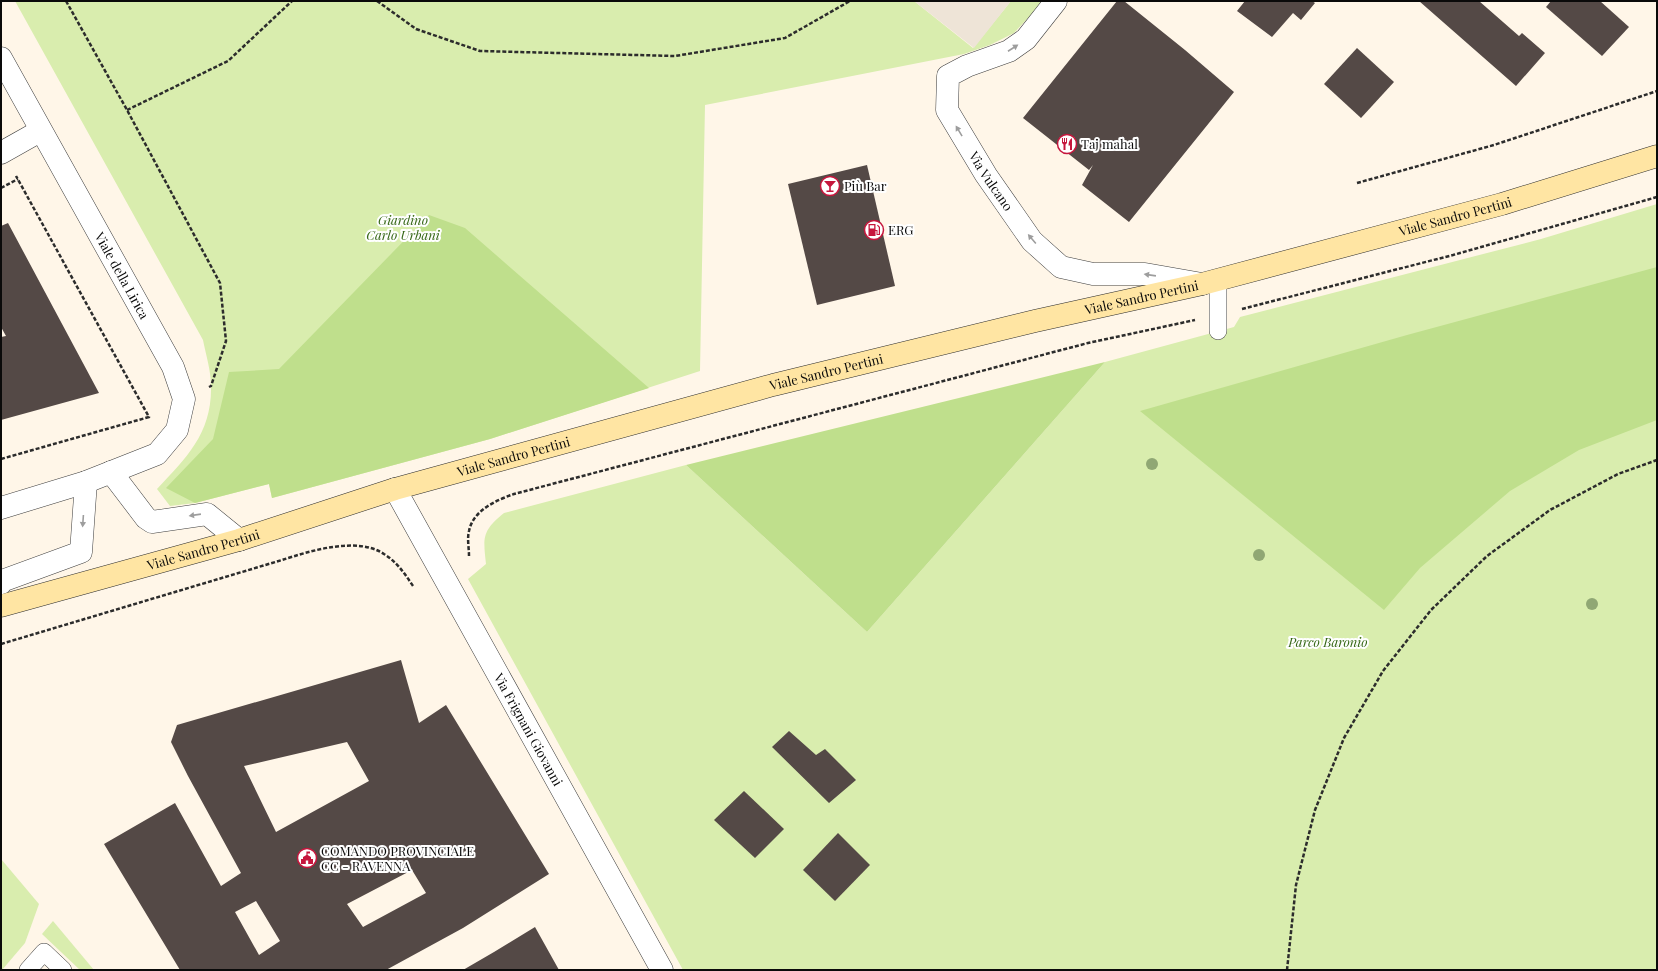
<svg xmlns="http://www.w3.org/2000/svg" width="1658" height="971" viewBox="0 0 1658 971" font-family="'Playfair Display',serif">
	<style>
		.green { fill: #d9edae }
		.forest { fill: #bfdf8c }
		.plaza { fill: #eee4d7 }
		.building { fill: #544946; fill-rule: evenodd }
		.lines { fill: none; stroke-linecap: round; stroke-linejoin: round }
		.lane-casing { stroke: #3d3d3d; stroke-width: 18 }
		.street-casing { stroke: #3d3d3d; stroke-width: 23 }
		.secondary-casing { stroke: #2c2c2c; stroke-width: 23 }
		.path { stroke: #2c2c2c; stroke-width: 2.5; stroke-dasharray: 4 2; stroke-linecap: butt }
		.lane { stroke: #fff; stroke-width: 17 }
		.street { stroke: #fff; stroke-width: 22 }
		.secondary { stroke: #ffe5a3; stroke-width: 22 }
		.tree { fill: #90a774 }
		.oneway { fill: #9d9d9d }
		.labels { text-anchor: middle; stroke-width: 4; stroke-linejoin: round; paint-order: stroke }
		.poi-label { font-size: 13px; fill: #0a0a0a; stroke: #fff; text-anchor: start }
		.street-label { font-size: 13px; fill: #0a0a0a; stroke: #fff }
		.park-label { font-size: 13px; font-style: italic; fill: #356716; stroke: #fff }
	</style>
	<rect width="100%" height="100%" fill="#fff6e8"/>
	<g class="green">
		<path d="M15,1H914L973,48L1011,1H1044L1014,33L990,45L964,54L705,105L700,371L490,439L272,498L269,484L195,503L170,506L157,489C187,457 212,433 211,386C211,371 206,355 203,340Z"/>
		<path d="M1657,204V970H683L468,579L486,564C483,537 482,531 504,513L686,465L867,632L1105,362L1234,327L1240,317L1541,239Z"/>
		<polygon points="1,859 39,904 25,943 2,970"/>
		<polygon points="53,921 94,970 80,970 42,934"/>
	</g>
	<g class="forest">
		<polygon points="429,215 465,228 649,388 490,439 272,498 269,484 195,503 166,488 213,439 229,372 279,369"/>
		<polygon points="1657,267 1657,420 1579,450 1510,491 1420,568 1384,610 1140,411 1407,335"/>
		<polygon points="1105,362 867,632 686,465"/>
	</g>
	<polygon class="plaza" points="914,1 1011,1 974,48"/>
	<g class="building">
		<polygon points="1117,1 1124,1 1185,50 1234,92 1129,222 1082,185 1093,165 1089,170 1023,118"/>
		<polygon points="1245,1 1312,1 1315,3 1301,20 1293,13 1272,37 1237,11"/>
		<polygon points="1419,1 1479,1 1519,36 1522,33 1545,53 1516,86"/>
		<polygon points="1551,1 1600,1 1629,27 1602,56 1546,7"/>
		<polygon points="1357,48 1394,82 1361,118 1324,84"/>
		<polygon points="867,165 895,286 817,305 788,184"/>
		<polygon points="8,223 99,393 1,420 1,337 6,336 1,327 1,226"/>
		<path d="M401,660L419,723L446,705L549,874L463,928L386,970H180L104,844L175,803L221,886L241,873L188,776L171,742L177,725ZM347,742L369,781L276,832L244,766ZM412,870L426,893L363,927L347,904ZM256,901L280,941L259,955L235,912Z"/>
		<polygon points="789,731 816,755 825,749 856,780 829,803 772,747"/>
		<polygon points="744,791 784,829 755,858 714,820"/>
		<polygon points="838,833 870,865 835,901 803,870"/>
		<polygon points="535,927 559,970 463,970 494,952"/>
	</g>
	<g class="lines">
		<defs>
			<g id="lane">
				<polyline points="1218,331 1218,279"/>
				<polyline points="28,970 44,952 63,970"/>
			</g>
			<g id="street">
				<path id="s1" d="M1056,1L1026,39L1009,51L967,66L948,76L947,110L986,175L1032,241L1061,267L1093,274H1145L1202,284"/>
				<path id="s2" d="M1,58L173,367L184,399L177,430L157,454L86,482L1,508"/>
				<polyline points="1,153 40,131"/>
				<polyline points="111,472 146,518 152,522 207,514 239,540"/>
				<path id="s3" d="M395,489L662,970"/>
				<polyline points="1,583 2,581 81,552 86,482"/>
			</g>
			<g id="secondary">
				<path id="s4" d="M1,606L239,540L395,489L773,385L1035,321L1202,284L1502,204L1657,156"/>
			</g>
		</defs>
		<use href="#lane" class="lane-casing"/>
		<use href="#street" class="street-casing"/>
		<use href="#secondary" class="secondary-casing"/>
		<g class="path">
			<polyline points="66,1 127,110 220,283 226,341 211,386 209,387"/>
			<polyline points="377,1 416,29 480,51 675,56 785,38 850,1"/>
			<polyline points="127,110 228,61 292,1"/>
			<polyline points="1357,183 1494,145 1657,91"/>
			<polyline points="1,188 18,179"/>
			<polyline points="1242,309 1453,255 1657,197"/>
			<polyline points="1,459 149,417 16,176"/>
			<path d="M469,556C469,548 467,539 469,531C473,510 497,500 514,494L1088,343L1195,320"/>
			<path d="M1,644L282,560C310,551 357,536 384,554C397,562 405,574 413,586"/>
			<polyline points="1287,970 1296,885 1315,810 1344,738 1383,671 1431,610 1487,556 1550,510 1618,474 1657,460"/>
		</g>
		<use href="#lane" class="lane"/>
		<use href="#street" class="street"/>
		<use href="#secondary" class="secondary"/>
	</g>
	<g class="tree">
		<circle cx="1152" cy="464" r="6"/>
		<circle cx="1259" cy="555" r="6"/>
		<circle cx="1592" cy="604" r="6"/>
	</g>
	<defs><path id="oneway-solid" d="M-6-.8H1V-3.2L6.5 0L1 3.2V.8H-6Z"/></defs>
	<g class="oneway">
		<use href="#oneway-solid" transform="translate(1013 48) rotate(-33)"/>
		<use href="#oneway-solid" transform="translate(959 131) rotate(-121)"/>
		<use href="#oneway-solid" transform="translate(1032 239) rotate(-130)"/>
		<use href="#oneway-solid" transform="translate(1150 275) rotate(-172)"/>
		<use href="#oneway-solid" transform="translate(195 515) rotate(172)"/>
		<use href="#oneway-solid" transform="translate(83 521) rotate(94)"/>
	</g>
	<defs>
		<symbol id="restaurant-ring" viewBox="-11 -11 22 22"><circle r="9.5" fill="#fff" stroke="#c6163d" stroke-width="1.5"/><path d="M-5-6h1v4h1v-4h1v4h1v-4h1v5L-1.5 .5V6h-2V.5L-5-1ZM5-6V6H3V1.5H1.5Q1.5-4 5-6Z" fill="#c6163d"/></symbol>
		<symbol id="bar-ring" viewBox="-11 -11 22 22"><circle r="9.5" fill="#fff" stroke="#c6163d" stroke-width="1.5"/><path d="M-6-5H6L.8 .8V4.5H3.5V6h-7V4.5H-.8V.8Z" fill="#c6163d"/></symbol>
		<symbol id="fuel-ring" viewBox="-11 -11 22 22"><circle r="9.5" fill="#fff" stroke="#c6163d" stroke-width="1.5"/><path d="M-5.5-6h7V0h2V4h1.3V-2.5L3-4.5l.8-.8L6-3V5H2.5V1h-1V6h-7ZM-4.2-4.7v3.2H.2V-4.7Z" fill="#c6163d"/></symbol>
		<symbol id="civic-ring" viewBox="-11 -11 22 22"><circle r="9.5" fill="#fff" stroke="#c6163d" stroke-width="1.5"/><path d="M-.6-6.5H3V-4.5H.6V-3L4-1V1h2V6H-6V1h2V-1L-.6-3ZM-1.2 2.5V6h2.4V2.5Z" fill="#c6163d"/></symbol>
	</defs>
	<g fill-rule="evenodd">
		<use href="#restaurant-ring" x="1056" y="133" width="22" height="22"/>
		<use href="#bar-ring" x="819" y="175" width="22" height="22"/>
		<use href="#fuel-ring" x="863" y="219" width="22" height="22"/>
		<use href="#civic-ring" x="296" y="847" width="22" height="22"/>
	</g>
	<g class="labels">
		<g class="poi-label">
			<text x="1081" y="149">Taj mahal</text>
			<text x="844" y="191">Più Bar</text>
			<text x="888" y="235">ERG</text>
			<text x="321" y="856">COMANDO PROVINCIALE<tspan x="321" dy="15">CC - RAVENNA</tspan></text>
		</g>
		<g class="street-label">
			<text dy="5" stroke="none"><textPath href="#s1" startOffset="253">Via Vulcano</textPath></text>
			<text dy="5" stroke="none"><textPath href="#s4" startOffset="1506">Viale Sandro Pertini</textPath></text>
			<text dy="5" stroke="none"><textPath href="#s2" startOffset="249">Viale della Lirica</textPath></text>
			<text dy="5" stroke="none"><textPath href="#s4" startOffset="1182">Viale Sandro Pertini</textPath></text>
			<text dy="5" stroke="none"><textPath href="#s4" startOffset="858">Viale Sandro Pertini</textPath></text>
			<text dy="5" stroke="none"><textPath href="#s4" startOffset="534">Viale Sandro Pertini</textPath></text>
			<text dy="5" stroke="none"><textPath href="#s4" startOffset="210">Viale Sandro Pertini</textPath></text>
			<text dy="5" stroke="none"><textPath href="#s3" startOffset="275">Via Frignani Giovanni</textPath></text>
		</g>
		<g class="park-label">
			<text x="403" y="225">Giardino<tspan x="403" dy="15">Carlo Urbani</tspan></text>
			<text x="1328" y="647">Parco Baronio</text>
		</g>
	</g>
	<rect width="1658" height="971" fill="none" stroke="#0a0a0a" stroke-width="4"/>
</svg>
